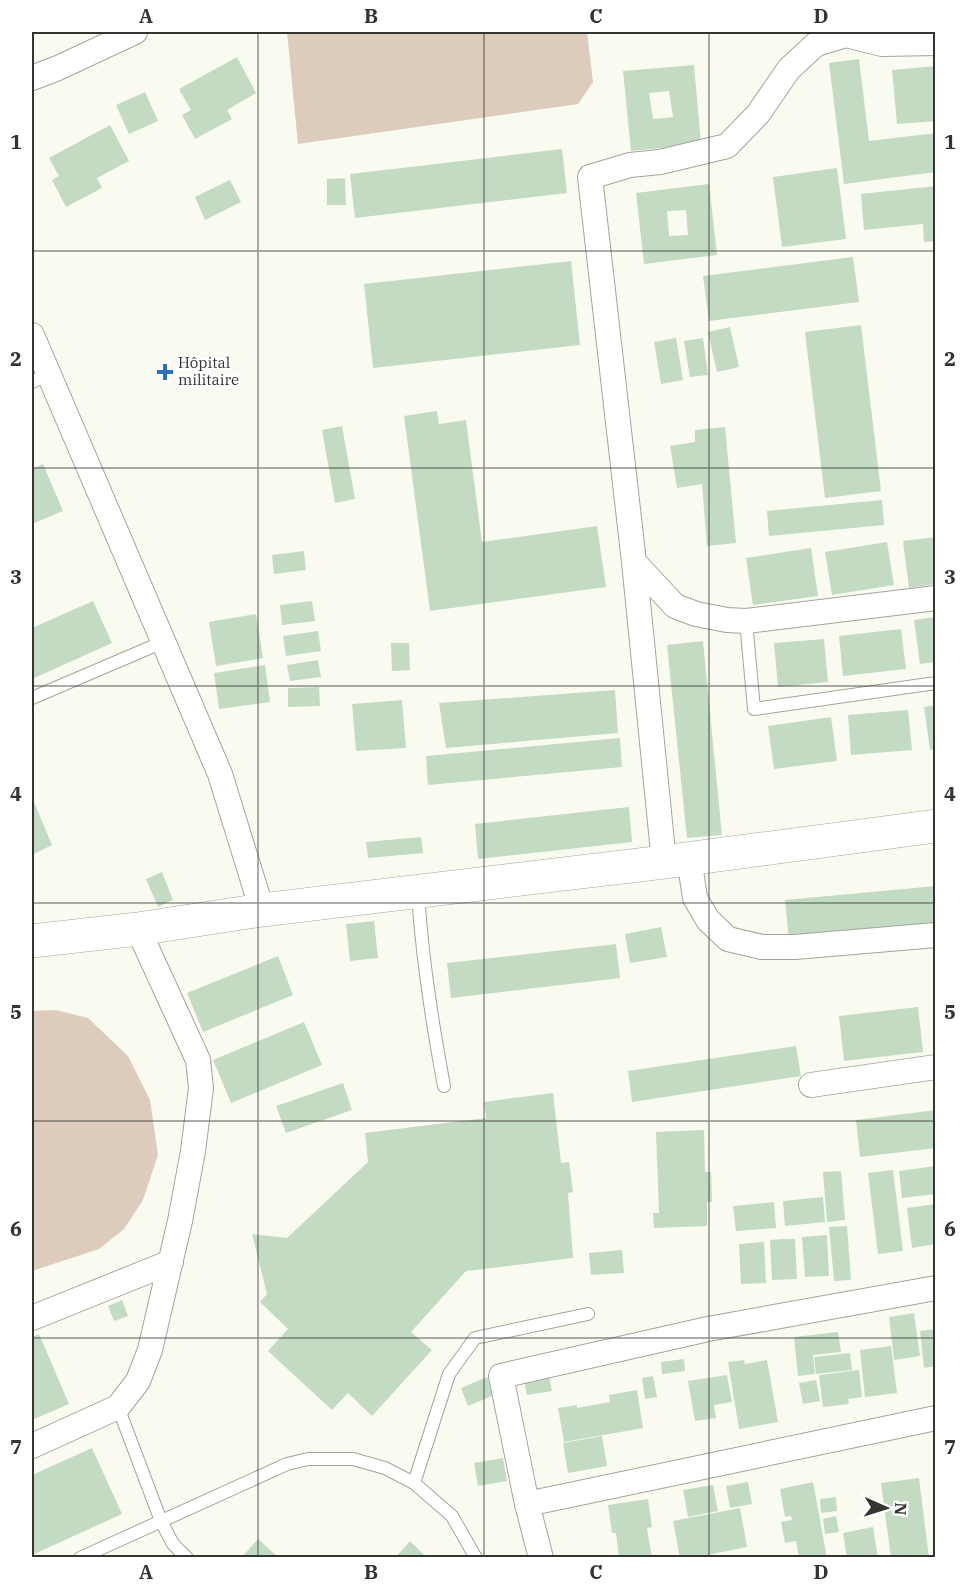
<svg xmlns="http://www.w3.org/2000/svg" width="967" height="1589" viewBox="0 0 967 1589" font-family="'IBM Plex Serif',serif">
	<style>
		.green { fill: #ddcbbb }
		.building { fill: #c3dbc3; fill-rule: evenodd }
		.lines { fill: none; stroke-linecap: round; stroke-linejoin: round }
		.lane-casing { stroke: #a3a59c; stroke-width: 14 }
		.street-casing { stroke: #a3a59c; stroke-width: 26 }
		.secondary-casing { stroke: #a3a59c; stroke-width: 34 }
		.lane { stroke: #fff; stroke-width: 12 }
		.street { stroke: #fff; stroke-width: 24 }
		.secondary { stroke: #fff; stroke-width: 33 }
		.grid { fill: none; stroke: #343531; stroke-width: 1.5; stroke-opacity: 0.55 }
		.poi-dot { fill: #2870c1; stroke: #fff; stroke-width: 2 }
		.labels { text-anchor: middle; stroke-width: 5; stroke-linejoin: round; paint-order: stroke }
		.poi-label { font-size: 15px; fill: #343531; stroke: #fff; text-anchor: start }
		.neatline { fill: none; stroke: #343531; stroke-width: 2 }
		.grid-label { font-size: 20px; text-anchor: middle; font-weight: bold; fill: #343531 }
	</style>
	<rect width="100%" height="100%" fill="#f9fbf1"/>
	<g class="green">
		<polygon points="287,32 587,32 593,82 578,104 298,144"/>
		<polygon points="56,1010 88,1018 128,1056 150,1100 158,1155 143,1200 124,1229 99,1249 32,1271 32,1011"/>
	</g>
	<g class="building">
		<polygon points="237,57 256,93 227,110 232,119 195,139 182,115 191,110 179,89"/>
		<polygon points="859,59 869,141 936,133 936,172 844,184 829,63"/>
		<path d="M694,65L701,144L631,151L623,71ZM669,91L673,117L653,119L649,93Z"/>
		<polygon points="936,66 936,121 897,124 892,70"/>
		<polygon points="145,92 158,121 129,134 116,105"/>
		<polygon points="110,125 129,161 97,178 102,188 66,207 52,180 59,176 49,158"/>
		<polygon points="562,149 567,193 355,218 350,174"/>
		<polygon points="837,168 846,239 782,247 773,177"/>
		<polygon points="345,178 346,205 327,205 327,179"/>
		<polygon points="230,180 241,202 205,220 195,197"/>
		<path d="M709,184L717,255L644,264L636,193ZM686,210L688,235L669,236L667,211Z"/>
		<polygon points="936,186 936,241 924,242 923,224 864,230 861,194"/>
		<polygon points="853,257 859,302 709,321 703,276"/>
		<polygon points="571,261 580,345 373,368 364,284"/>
		<polygon points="861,325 881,491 825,498 805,332"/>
		<polygon points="730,327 739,367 717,372 708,332"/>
		<polygon points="676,338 683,380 661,384 654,342"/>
		<polygon points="703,338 708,375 690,377 684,341"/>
		<polygon points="437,411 439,424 466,420 482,542 597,526 606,587 430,611 404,416"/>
		<polygon points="342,426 355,499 335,503 322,430"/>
		<polygon points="725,427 736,543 707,546 702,484 677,488 670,446 695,442 695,430"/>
		<polygon points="43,464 63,511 32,524 32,469"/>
		<polygon points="882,500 884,525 769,536 767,511"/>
		<polygon points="936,537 936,584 909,588 903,541"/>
		<polygon points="887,542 894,585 832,595 825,552"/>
		<polygon points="811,548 818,596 753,605 746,558"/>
		<polygon points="304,551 306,570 274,574 272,555"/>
		<polygon points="93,601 112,643 32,679 32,628"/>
		<polygon points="312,601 315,621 282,625 280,605"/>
		<polygon points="256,614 263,658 216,666 209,622"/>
		<polygon points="936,617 936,662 920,664 914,620"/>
		<polygon points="901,629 906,669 843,676 839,636"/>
		<polygon points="318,631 321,651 286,656 283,636"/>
		<polygon points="824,639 828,682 778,687 774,643"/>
		<polygon points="703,641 722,835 687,838 667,645"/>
		<polygon points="391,643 409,643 410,670 392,671"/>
		<polygon points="318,660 321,677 290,681 287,665"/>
		<polygon points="265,665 270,702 219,709 214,673"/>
		<polygon points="319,687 320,706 288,707 288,688"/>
		<polygon points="615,690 618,733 446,748 439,703"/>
		<polygon points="402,700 406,748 356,751 352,704"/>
		<polygon points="936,705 936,749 930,750 924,707"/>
		<polygon points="908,710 912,750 851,755 848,715"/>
		<polygon points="831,717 837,761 774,769 768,726"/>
		<polygon points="620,738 622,767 428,785 426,756"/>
		<polygon points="32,797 52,845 32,855"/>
		<polygon points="629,807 632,842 478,859 475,824"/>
		<polygon points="421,837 423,853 368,858 366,842"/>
		<polygon points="162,872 173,900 158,907 146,879"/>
		<polygon points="936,886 936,927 789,941 785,900"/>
		<polygon points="374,921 378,958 350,961 346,924"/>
		<polygon points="661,927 667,957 630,963 625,934"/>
		<polygon points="616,944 620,978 451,998 447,963"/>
		<polygon points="278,956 293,995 203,1032 187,993"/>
		<polygon points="918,1007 923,1052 844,1061 839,1016"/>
		<polygon points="304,1022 322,1065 231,1103 213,1060"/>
		<polygon points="796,1046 801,1076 632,1102 628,1071"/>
		<polygon points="343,1083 352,1110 286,1133 276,1106"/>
		<polygon points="553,1093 561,1163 569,1162 573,1192 568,1193 573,1258 466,1271 411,1332 432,1350 372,1416 348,1393 332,1410 268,1351 288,1329 260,1302 267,1294 252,1234 287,1238 368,1162 365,1133 486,1118 484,1102"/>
		<polygon points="936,1110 936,1148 860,1157 856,1120"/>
		<polygon points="704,1130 705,1172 711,1172 712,1202 707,1202 707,1226 654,1228 653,1213 659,1213 656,1132"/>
		<polygon points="935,1166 936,1194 902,1198 899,1171"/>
		<polygon points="893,1170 903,1251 878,1254 868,1173"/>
		<polygon points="841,1171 845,1220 827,1222 823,1172"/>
		<polygon points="823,1197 825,1222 785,1226 783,1201"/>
		<polygon points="774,1202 776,1228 736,1231 733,1206"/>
		<polygon points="936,1204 936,1244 912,1248 907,1208"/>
		<polygon points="847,1226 851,1280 834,1281 829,1227"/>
		<polygon points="827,1235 829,1276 805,1277 802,1237"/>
		<polygon points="783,1239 795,1239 797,1279 772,1280 770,1240"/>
		<polygon points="764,1242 766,1283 741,1284 739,1244"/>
		<polygon points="622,1250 624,1273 591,1275 589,1253"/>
		<polygon points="122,1300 128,1316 114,1321 108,1306"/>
		<polygon points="914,1313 920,1356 894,1360 889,1317"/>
		<polygon points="936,1329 936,1366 924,1368 920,1331"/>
		<polygon points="838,1332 841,1352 813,1355 815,1374 798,1376 794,1337"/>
		<polygon points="39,1334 69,1404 32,1420 32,1337"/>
		<polygon points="891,1346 897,1393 865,1397 860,1350"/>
		<polygon points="850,1353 852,1370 816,1374 814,1357"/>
		<polygon points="684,1359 685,1371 662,1374 661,1362"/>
		<polygon points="744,1360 745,1364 767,1360 778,1422 739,1429 728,1362"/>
		<polygon points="859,1370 862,1397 848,1399 849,1404 823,1407 819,1375"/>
		<polygon points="727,1375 732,1402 714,1405 716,1418 695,1421 688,1381"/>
		<polygon points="549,1376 552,1391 527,1395 524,1380"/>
		<polygon points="653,1376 657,1397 645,1399 642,1378"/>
		<polygon points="487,1377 494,1395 468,1406 461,1388"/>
		<polygon points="816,1380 820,1401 803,1404 799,1383"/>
		<polygon points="637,1390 643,1428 564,1442 558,1408 577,1405 577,1408 610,1402 609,1395"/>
		<polygon points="602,1436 607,1466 568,1473 563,1443"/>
		<polygon points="92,1448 122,1514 32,1555 32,1475"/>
		<polygon points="503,1458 507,1481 478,1486 474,1463"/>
		<polygon points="919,1478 929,1558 891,1558 881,1483"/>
		<polygon points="748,1482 752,1504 730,1508 726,1486"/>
		<polygon points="813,1482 827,1558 799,1558 796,1541 785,1543 781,1522 792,1520 791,1516 785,1517 780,1489"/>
		<polygon points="713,1485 718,1511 688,1517 683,1490"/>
		<polygon points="836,1497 837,1511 821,1513 820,1499"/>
		<polygon points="648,1499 652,1527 647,1528 652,1558 619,1558 616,1533 612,1533 608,1505"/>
		<polygon points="740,1508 747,1547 708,1555 709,1558 680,1558 673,1521"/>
		<polygon points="836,1516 839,1532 825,1534 823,1519"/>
		<polygon points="873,1527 878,1558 847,1558 843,1533"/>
		<polygon points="258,1539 279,1558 241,1558"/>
		<polygon points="410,1541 427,1558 395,1558"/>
	</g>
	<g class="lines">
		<defs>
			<g id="lane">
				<polyline points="32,382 49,374"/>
				<polyline points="746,621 754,709 936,683"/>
				<polyline points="32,698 163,642"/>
				<path d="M418,893C422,958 432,1022 444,1086"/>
				<polyline points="118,1407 161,1521 173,1544 187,1558"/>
				<polyline points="414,1483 449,1374 475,1338 588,1314"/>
				<polyline points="80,1558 287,1464 308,1459 353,1459 385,1468 414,1483 452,1516 476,1558"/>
			</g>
			<g id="street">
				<polyline points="32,78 58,68 135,32"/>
				<polyline points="32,335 220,774 262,910"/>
				<polyline points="634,562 675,606 696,614 727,620 746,621 936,598"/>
				<polyline points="689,858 695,898 708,920 728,939 762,947 795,947 936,935"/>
				<polyline points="664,862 634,562 590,177 630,165 660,162 727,146 758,114 789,69 816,44 846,35 882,44 936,43"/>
				<polyline points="811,1085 936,1067"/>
				<polyline points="32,1318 171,1262"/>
				<polyline points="32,1446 118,1407 138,1381 150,1350 180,1221 193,1151 201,1088 198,1060 138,929"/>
				<polyline points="527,1504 501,1376 708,1329 936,1288"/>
				<polyline points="541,1558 527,1504 936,1418"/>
			</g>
			<polyline id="secondary" points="32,941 138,929 262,910 664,862 936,826"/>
		</defs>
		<use href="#lane" class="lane-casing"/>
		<use href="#street" class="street-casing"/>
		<use href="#secondary" class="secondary-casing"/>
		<use href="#lane" class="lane"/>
		<use href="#street" class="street"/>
		<use href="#secondary" class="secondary"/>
	</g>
	<path class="grid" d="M258,32V1558M484,32V1558M709,32V1558M32,251H936M32,468H936M32,686H936M32,903H936M32,1121H936M32,1338H936"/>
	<path class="poi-dot" d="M162 363h6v6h6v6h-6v6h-6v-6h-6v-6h6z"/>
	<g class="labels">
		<g class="poi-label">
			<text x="178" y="368">Hôpital<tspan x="178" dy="17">militaire</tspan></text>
		</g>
	</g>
	<rect width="967" height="1589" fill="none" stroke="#ffffff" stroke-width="66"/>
	<g transform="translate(886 1508) rotate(93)" stroke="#ffffff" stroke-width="4.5" paint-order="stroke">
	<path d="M0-4.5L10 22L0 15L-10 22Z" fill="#343531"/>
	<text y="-9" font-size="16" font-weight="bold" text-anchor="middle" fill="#343531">N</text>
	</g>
	<rect x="33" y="33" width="901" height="1523" class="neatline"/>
	<g class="grid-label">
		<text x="146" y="23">A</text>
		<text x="371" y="23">B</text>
		<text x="596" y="23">C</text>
		<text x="821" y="23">D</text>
		<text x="16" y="149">1</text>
		<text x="950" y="149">1</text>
		<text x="16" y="366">2</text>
		<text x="950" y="366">2</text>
		<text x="16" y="584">3</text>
		<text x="950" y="584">3</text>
		<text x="16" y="801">4</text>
		<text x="950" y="801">4</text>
		<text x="16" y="1019">5</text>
		<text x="950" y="1019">5</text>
		<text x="16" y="1236">6</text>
		<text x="950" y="1236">6</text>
		<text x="16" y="1454">7</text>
		<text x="950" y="1454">7</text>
		<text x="146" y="1579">A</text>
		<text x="371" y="1579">B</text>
		<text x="596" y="1579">C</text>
		<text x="821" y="1579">D</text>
	</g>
</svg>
